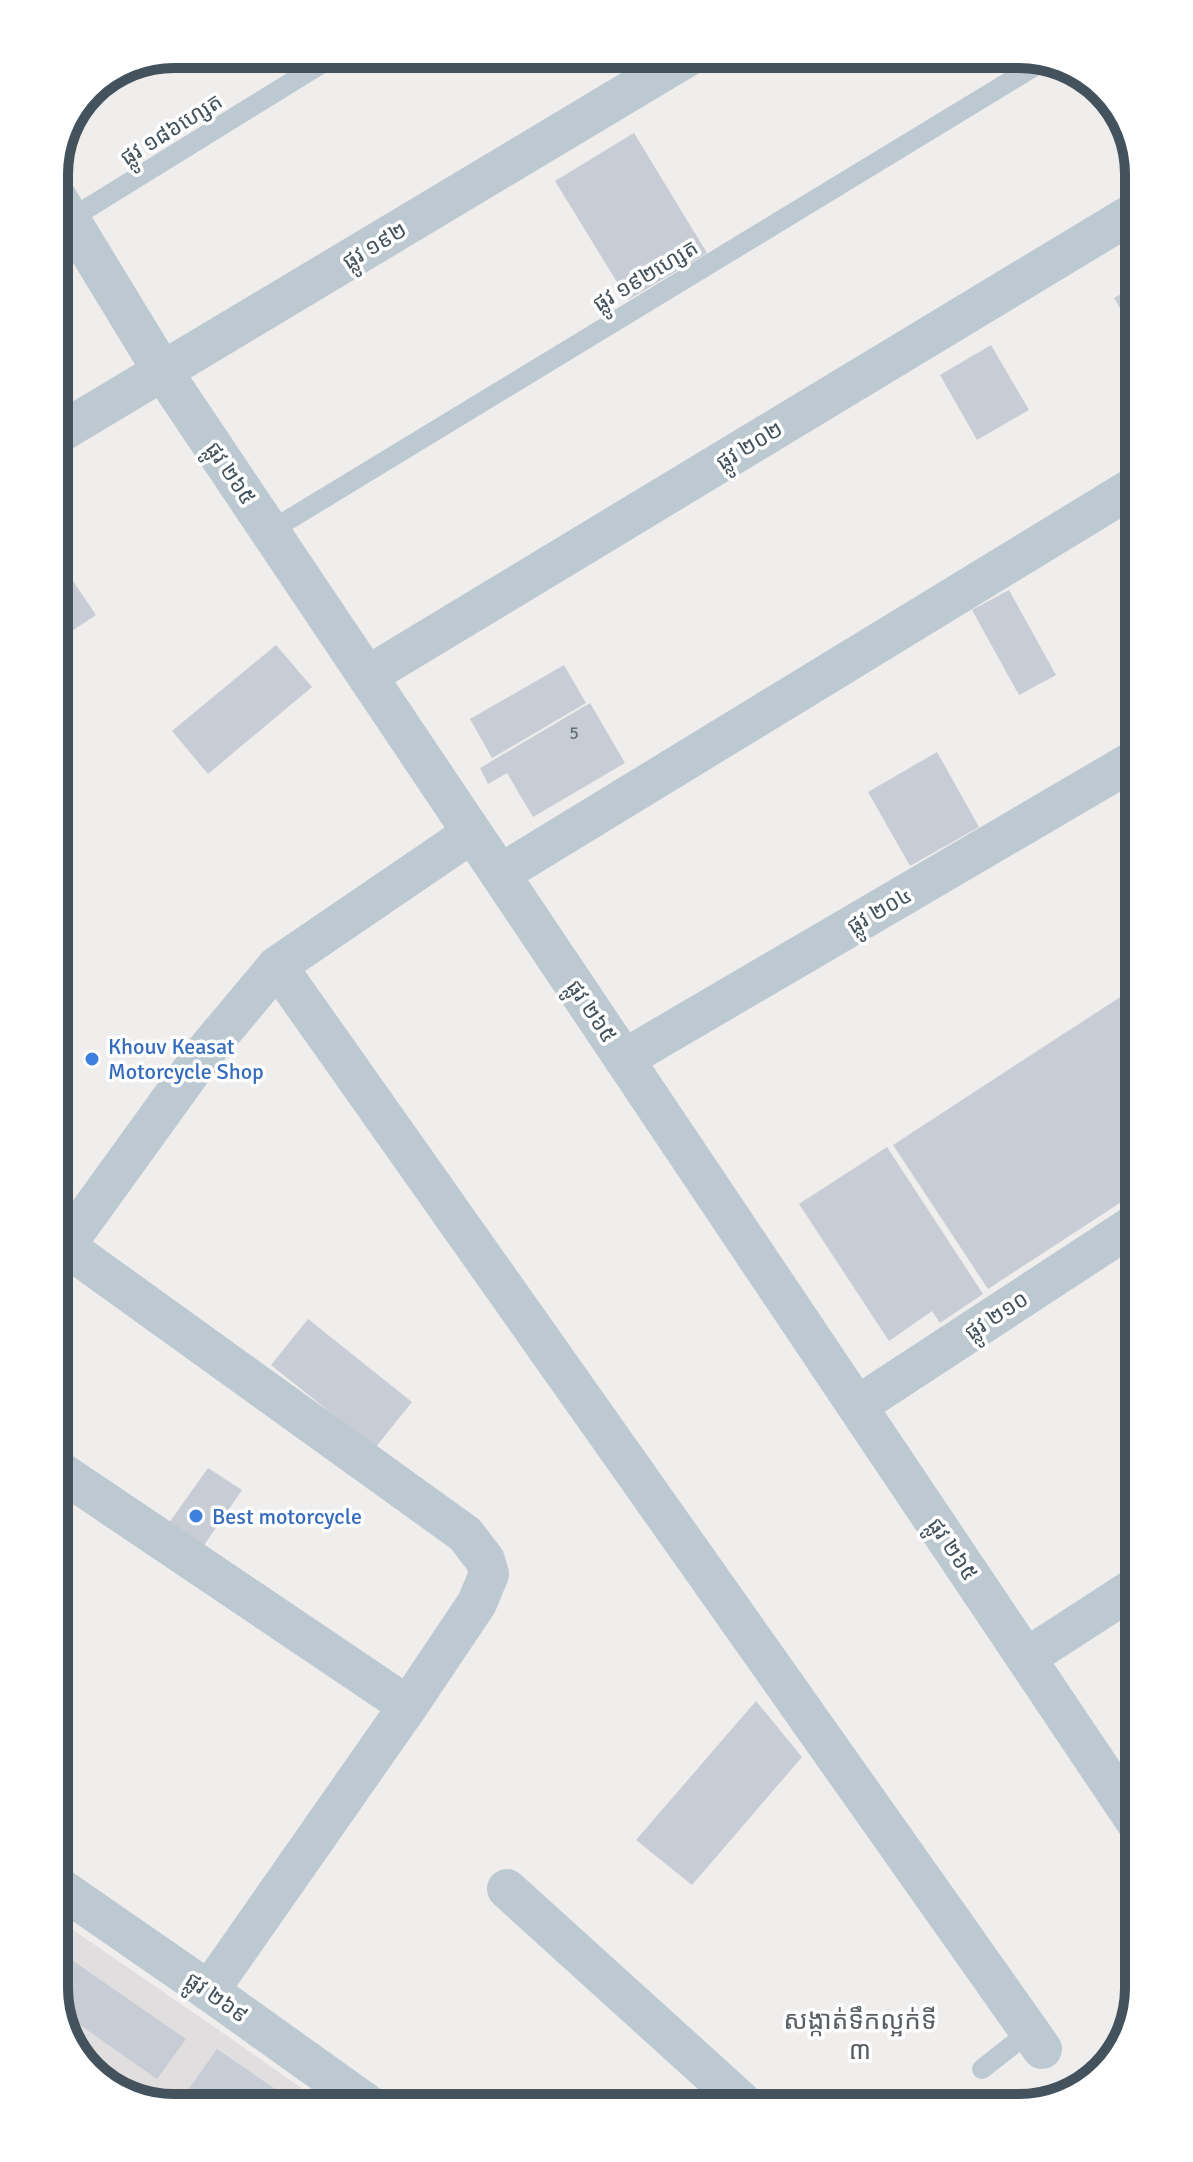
<svg xmlns="http://www.w3.org/2000/svg" width="1193" height="2162" viewBox="0 0 1193 2162" font-family="Signika,'Noto Sans Khmer',sans-serif">
	<style>
		.education { fill: #e1dedf }
		.building { fill: #c8ccd4 }
		.lines { fill: none; stroke-linecap: round; stroke-linejoin: round }
		.service { stroke: #bcc9d1; stroke-width: 20 }
		.minor { stroke: #bcc9d1; stroke-width: 40 }
		.shop-dot { fill: #3f7fe0; stroke: #fff; stroke-width: 3 }
		.labels { text-anchor: middle; stroke-width: 7; stroke-linejoin: round; paint-order: stroke }
		.number-label { font-size: 18px; fill: #64707a }
		.street-label { font-size: 22px; fill: #43525c; stroke: #fff }
		.shop-label { font-size: 22px; fill: #366cbe; stroke: #fff; text-anchor: start }
		.quarter-label { font-size: 26px; fill: #595e63; stroke: #fff }
		.rim { fill: none; stroke: #43525c; stroke-width: 10 }
	</style>
	<rect width="100%" height="100%" fill="#f0eded"/>
	<polygon class="education" points="63,1923 223,2033 327,2106 166,2108 107,2088 63,2035"/>
	<g class="building">
		<polygon points="634,133 707,253 628,300 555,181"/>
		<polygon points="1131,288 1131,327 1114,298"/>
		<polygon points="991,345 1029,410 977,440 940,375"/>
		<polygon points="56,556 96,615 57,641 56,632"/>
		<polygon points="1009,590 1056,675 1019,695 972,610"/>
		<polygon points="276,645 312,687 208,774 172,731"/>
		<polygon points="564,665 586,703 492,758 470,719"/>
		<polygon points="590,703 625,763 533,817 507,773 488,784 480,768"/>
		<polygon points="937,752 979,827 910,866 868,792"/>
		<polygon points="1134,988 1134,1083 1128,1087 1135,1098 1135,1193 988,1289 893,1145"/>
		<polygon points="887,1147 983,1294 940,1323 932,1311 889,1341 799,1204"/>
		<polygon points="308,1319 412,1402 375,1448 271,1365"/>
		<polygon points="208,1468 242,1490 198,1554 164,1530"/>
		<polygon points="756,1701 802,1757 692,1885 636,1840"/>
		<polygon points="63,1954 186,2039 157,2079 63,2013"/>
		<polygon points="217,2049 300,2106 191,2108 181,2100"/>
	</g>
	<g class="lines">
		<g class="service">
			<polyline points="70,219 337,54"/>
			<polyline points="270,531 1045,60"/>
			<polyline points="982,2069 1029,2032"/>
		</g>
		<g class="minor">
			<polyline points="54,193 163,372 1138,1825"/>
			<polyline points="56,435 692,54"/>
			<polyline points="367,676 1130,215"/>
			<polyline points="500,874 1132,488"/>
			<polyline points="277,966 1042,2049"/>
			<polyline points="624,1059 1133,761"/>
			<polyline points="65,1246 465,1534 485,1560 489,1574 477,1603 408,1706 209,1991"/>
			<polyline points="60,1253 205,1052 277,966 472,833"/>
			<polyline points="857,1406 1135,1224"/>
			<polyline points="61,1472 408,1706"/>
			<polyline points="1026,1658 1137,1586"/>
			<polyline points="507,1889 742,2102"/>
			<polyline points="63,1890 209,1991 370,2106"/>
		</g>
	</g>
	<g class="shop-dot">
		<circle cx="92" cy="1059" r="8"/>
		<circle cx="196" cy="1516" r="8"/>
	</g>
	<g class="labels">
		<g class="number-label">
			<text x="574" y="739">5</text>
		</g>
		<g class="street-label">
			<text transform="translate(171 129) rotate(-32)" y="8">ផ្លូវ ១៨៦ហ្សេត</text>
			<text transform="translate(374 245) rotate(-31)" y="8">ផ្លូវ ១៩២</text>
			<text transform="translate(645 275) rotate(-31)" y="8">ផ្លូវ ១៩២ហ្សេត</text>
			<text transform="translate(749 445) rotate(-31)" y="8">ផ្លូវ ២០២</text>
			<text transform="translate(231 473) rotate(56)" y="8">ផ្លូវ ២៦៥</text>
			<text transform="translate(879 910) rotate(-30)" y="8">ផ្លូវ ២០៤</text>
			<text transform="translate(592 1011) rotate(56)" y="8">ផ្លូវ ២៦៥</text>
			<text transform="translate(996 1315) rotate(-33)" y="8">ផ្លូវ ២១០</text>
			<text transform="translate(953 1549) rotate(56)" y="8">ផ្លូវ ២៦៥</text>
			<text transform="translate(217 1997) rotate(35)" y="8">ផ្លូវ ២៦៩</text>
		</g>
		<g class="shop-label">
			<text x="108" y="1054">Khouv Keasat<tspan x="108" dy="25">Motorcycle Shop</tspan></text>
			<text x="212" y="1524">Best motorcycle</text>
		</g>
		<g class="quarter-label">
			<text x="860" y="2029">សង្កាត់ទឹកល្អក់ទី<tspan x="860" dy="30">៣</tspan></text>
		</g>
	</g>
	<path d="M0 0H1193V2162H0ZM174 68H1019A106 106 0 0 1 1125 174V1988A106 106 0 0 1 1019 2094H174A106 106 0 0 1 68 1988V174A106 106 0 0 1 174 68Z" fill="#fff" fill-rule="evenodd"/>
	<path class="rim" d="M174 68H1019A106 106 0 0 1 1125 174V1988A106 106 0 0 1 1019 2094H174A106 106 0 0 1 68 1988V174A106 106 0 0 1 174 68Z"/>
</svg>
